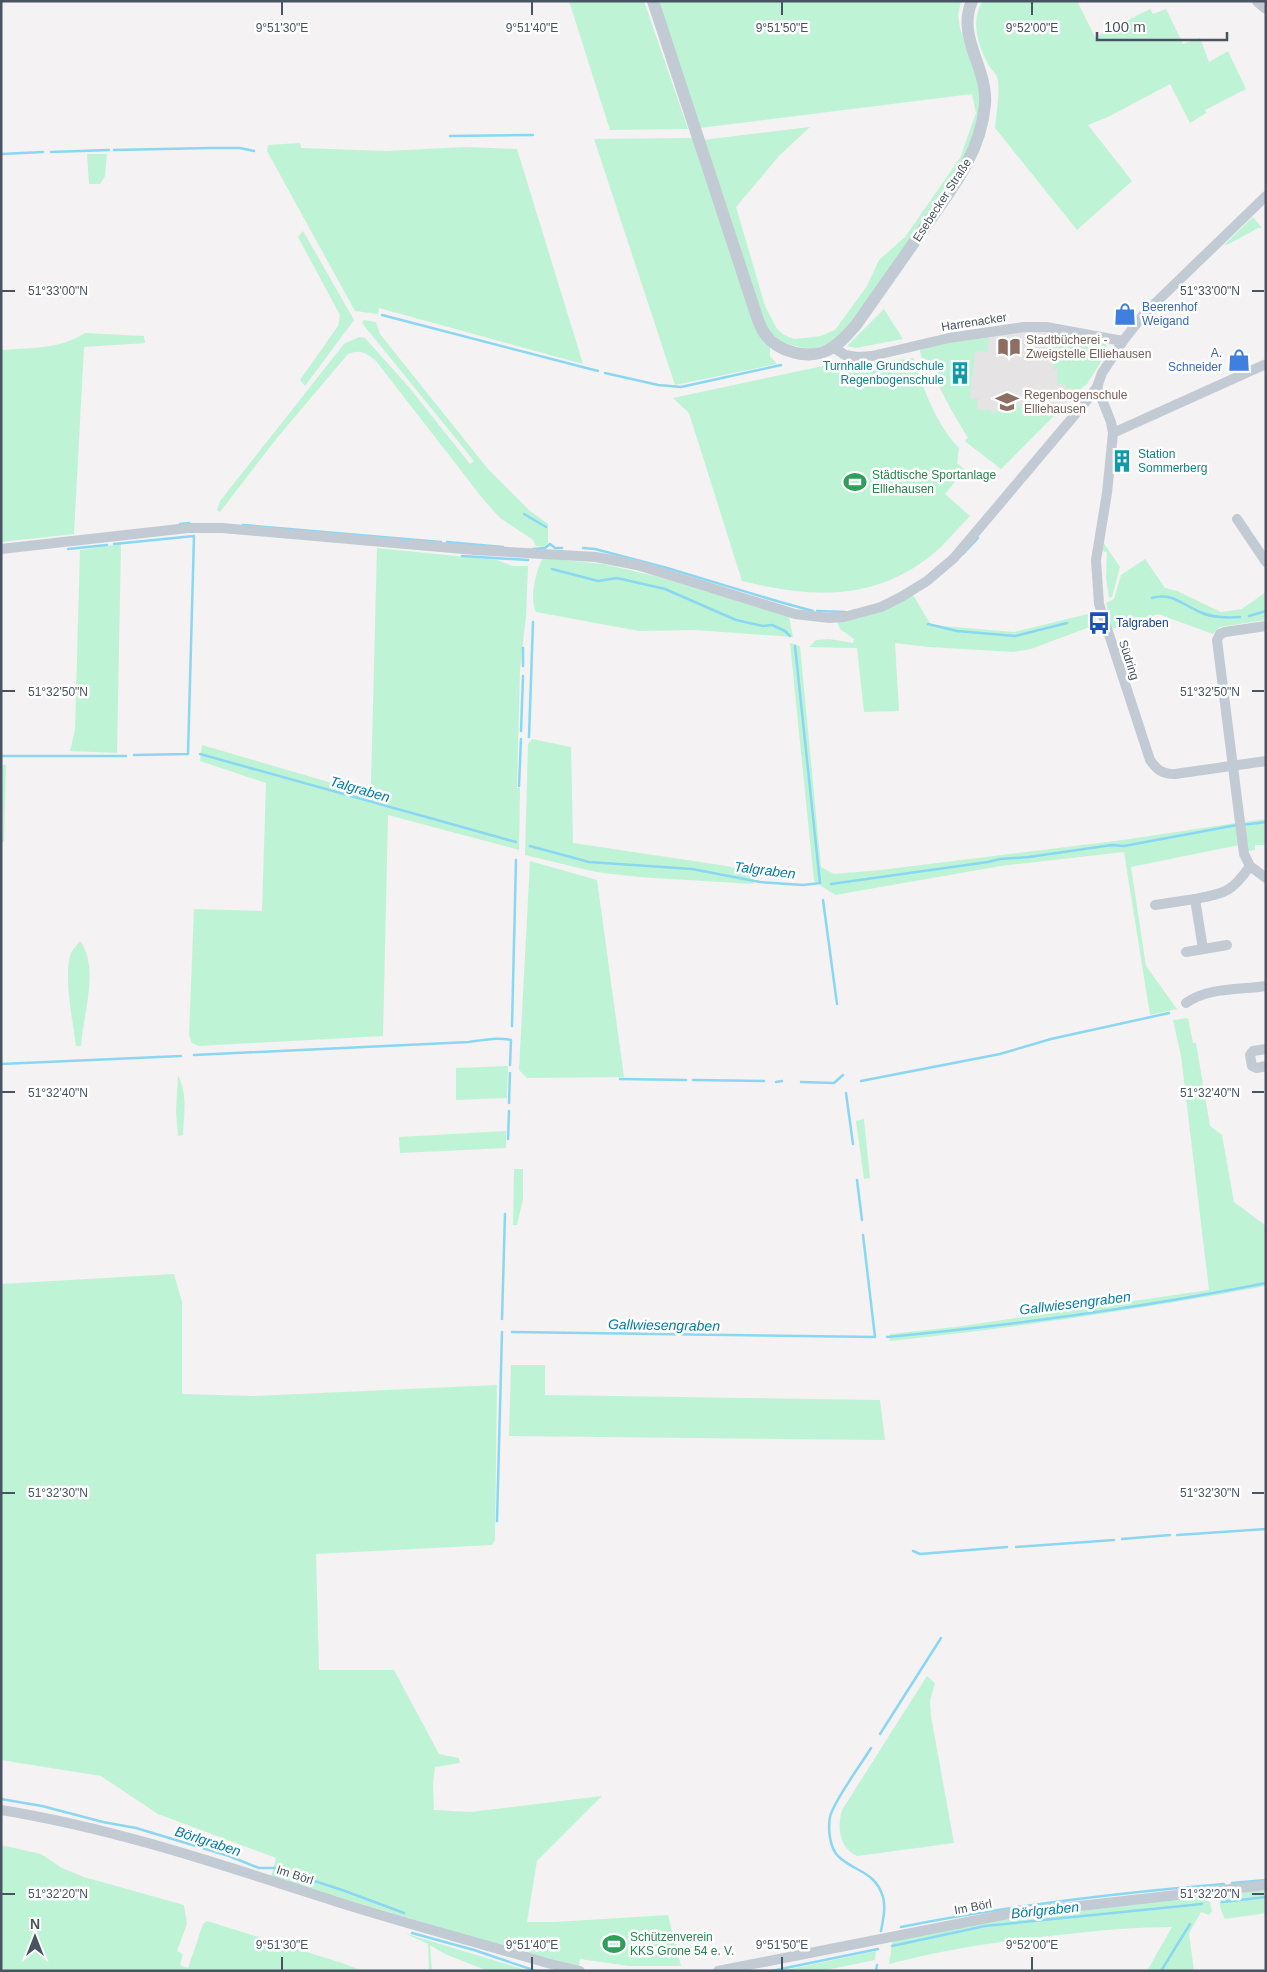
<svg xmlns="http://www.w3.org/2000/svg" width="1267" height="1972" viewBox="0 0 1267 1972" font-family="Arial,sans-serif">
	<style>
		.education { fill: #e5e3e4 }
		.green { fill: #bff3d6 }
		.lines { fill: none; stroke-linecap: round; stroke-linejoin: round }
		.stream { stroke: #8ad7f3; stroke-width: 2.5 }
		.minor { stroke: #c2cbd4; stroke-width: 10 }
		.tertiary { stroke: #c2cbd4; stroke-width: 12 }
		.ticks { fill: none; stroke: #485461; stroke-width: 2 }
		.labels { text-anchor: middle; stroke-width: 5; stroke-linejoin: round; paint-order: stroke }
		.street-label { font-size: 12px; fill: #485461; stroke: #fff }
		.shop-label { font-size: 12px; fill: #366cbe; stroke: #fff; text-anchor: start }
		.education-label { font-size: 12px; fill: #785e54; stroke: #fff; text-anchor: start }
		.culture-label { font-size: 12px; fill: #0d838f; stroke: #fff; text-anchor: end }
		.leisure-label { font-size: 12px; fill: #27864d; stroke: #fff; text-anchor: start }
		.transit-label { font-size: 12px; fill: #164399; stroke: #fff; text-anchor: start }
		.water-label { font-size: 14px; font-style: italic; fill: #047ea9; stroke: #fff }
		.ticks-label { font-size: 12px; text-anchor: middle; fill: #485461; stroke: #fff; stroke-width: 5; stroke-linejoin: round; paint-order: stroke }
	</style>
	<rect width="100%" height="100%" fill="#f4f2f2"/>
	<polygon class="education" points="1024,330 1053,332 1048,337 1045,359 1054,360 1067,385 1066,389 1079,390 1001,469 965,441 968,438 945,398 934,376 929,360 922,358 920,351 921,349"/>
	<g class="green">
		<polygon points="569,1 644,1 688,129 610,130"/>
		<polygon points="657,1 961,1 958,15 960,28 981,93 981,106 966,158 852,324 834,341 812,350 783,343 766,328 702,140 810,127 779,156 736,207 765,306 777,329 784,335 794,339 821,336 835,330 867,286 879,260 905,237 960,158 976,113 972,94 700,128"/>
		<path d="M983,1H1077L1095,37L1150,9L1153,14L1166,9L1183,44L1200,38L1209,62L1228,51L1246,89L1205,110L1206,113L1190,123L1170,84L1108,117L1088,125L1132,181L1077,230L995,128C996,113 1000,96 998,81C998,75 991,70 988,64C978,46 970,20 983,1Z"/>
		<polygon points="694,138 770,345 770,356 777,364 675,385 594,139"/>
		<polygon points="300,143 301,148 386,151 465,147 517,149 583,364 379,308 378,314 355,311 267,151 268,145"/>
		<polygon points="87,154 107,154 105,176 100,184 89,184"/>
		<polygon points="1253,217 1262,228 1258,228 1229,244 1224,245"/>
		<polygon points="303,231 354,320 305,386 300,380 338,326 340,315 298,237"/>
		<polygon points="884,309 903,339 856,348 847,346"/>
		<path d="M364,320L376,322L380,334L488,469L529,510L548,524V544L544,547L536,546L533,540L500,518L483,499L376,361C366,353 361,349 348,354L277,438L220,512L217,510L220,501L344,344L359,337L365,338L408,386L470,464L474,461L362,323Z"/>
		<polygon points="1053,332 1106,344 1107,352 1087,384 1079,390 1066,389 1066,385 1057,384 1058,369 1053,369 1054,360 1045,359 1048,337"/>
		<path d="M85,333L144,336L145,343L84,347L74,534L1,542V350C29,348 61,349 85,333Z"/>
		<path d="M988,336L989,343L987,352L975,351L970,398L978,399L977,409L990,410L994,415L998,409L1001,397L1017,399V405L1023,406V400L1046,402L1045,408L1051,409V403L1063,404L1064,406L1001,469L965,441L968,438C953,413 938,388 929,360L922,358L920,351L924,347Z"/>
		<path d="M913,358C924,390 936,424 959,448L957,463L965,470L945,494L970,516C960,526 951,537 941,547C880,602 816,599 742,581L689,413L673,398L827,365L852,366Z"/>
		<polygon points="1103,542 1120,567 1112,597 1109,598 1106,578 1107,552 1101,551"/>
		<polygon points="121,544 117,753 70,751 75,730 80,550"/>
		<polygon points="377,548 497,560 513,566 528,566 526,616 520,669 517,788 520,788 519,850 388,815 383,1036 198,1046 192,1043 189,1035 194,909 262,911 266,783 200,761 202,745 366,793 371,783"/>
		<path d="M543,558L603,564L655,576L789,617L793,637L695,630L639,631L536,612C529,600 536,569 543,558Z"/>
		<polygon points="1145,559 1165,588 1177,591 1221,612 1242,609 1266,592 1266,620 1220,627 1213,634 1158,614 1112,629 1106,603 1114,599 1121,575"/>
		<polygon points="913,595 931,625 1014,632 1092,613 1095,625 1031,649 1013,652 929,647 895,643 899,711 864,712 857,648 809,647 816,640 829,639 853,643 854,639 840,629 837,622"/>
		<polygon points="790,643 800,646 821,867 834,874 881,870 1123,840 1236,823 1239,845 1131,867 1146,966 1177,1009 1150,1015 1124,852 1001,866 835,895 814,881"/>
		<polygon points="532,739 571,747 573,843 727,866 754,873 753,884 638,877 596,872 525,855 528,744"/>
		<polygon points="1,765 6,765 4,842 1,842"/>
		<polygon points="1266,819 1266,845 1255,845 1255,850 1248,851 1244,822"/>
		<polygon points="530,861 597,880 624,1077 527,1078 519,1070"/>
		<path d="M80,941C100,968 83,1014 81,1046H76C73,1022 63,975 71,953C73,949 78,944 80,941Z"/>
		<path d="M1188,1018L1193,1043H1196L1210,1126L1222,1135L1234,1202L1266,1226V1286C1141,1309 1016,1328 890,1341V1334L955,1327L1209,1290L1181,1056L1173,1020Z"/>
		<polygon points="508,1066 507,1098 456,1100 456,1068"/>
		<path d="M178,1075C188,1096 184,1112 183,1135L178,1136L176,1112Z"/>
		<polygon points="864,1119 870,1178 864,1179 856,1121"/>
		<polygon points="506,1131 506,1148 400,1153 399,1137"/>
		<polygon points="514,1169 523,1169 523,1199 517,1225 513,1225"/>
		<polygon points="174,1274 182,1302 182,1394 253,1396 497,1385 495,1540 492,1545 316,1554 319,1670 394,1670 439,1754 459,1758 460,1763 435,1767 433,1784 434,1810 470,1812 602,1796 537,1861 527,1922 555,1922 668,1915 681,1966 629,1966 580,1959 579,1966 506,1947 271,1877 276,1858 158,1814 101,1776 1,1760 1,1284"/>
		<polygon points="511,1365 545,1365 545,1395 880,1400 885,1440 509,1436"/>
		<path d="M927,1676L935,1683L930,1701L931,1716L954,1843L857,1856C839,1847 837,1828 842,1810Z"/>
		<polygon points="1,1845 41,1854 62,1868 84,1877 184,1905 187,1924 177,1951 183,1954 180,1965 188,1968 203,1924 207,1921 342,1963 363,1971 1,1971"/>
		<path d="M1266,1888V1913L1225,1919C1221,1910 1216,1901 1225,1893Z"/>
		<path d="M1197,1896L1210,1902L1212,1911L1209,1915L1201,1912L1189,1933L1194,1971H1147L1172,1927C1137,1927 1103,1930 1069,1934C1009,1940 948,1948 889,1964L893,1938L950,1926Z"/>
		<polygon points="404,1933 529,1971 488,1971 445,1954 430,1945 432,1971 429,1971 428,1944"/>
		<polygon points="876,1951 875,1960 821,1971 781,1971"/>
	</g>
	<g class="lines">
		<g class="stream">
			<polyline points="450,136 533,135"/>
			<polyline points="114,150 210,148 240,148 254,151"/>
			<polyline points="51,152 109,150"/>
			<polyline points="1,154 43,152"/>
			<polyline points="382,315 598,371"/>
			<polyline points="605,373 658,385 681,387 781,365"/>
			<polyline points="1075,408 1079,401"/>
			<polyline points="524,514 546,527"/>
			<polyline points="180,524 189,523"/>
			<polyline points="243,525 441,542"/>
			<polyline points="447,542 503,547"/>
			<polyline points="114,544 194,536 188,754 134,755"/>
			<polyline points="583,548 595,549 667,568 780,602 813,611"/>
			<polyline points="68,549 107,545"/>
			<polyline points="533,549 545,548 550,544 555,548 562,548"/>
			<polyline points="963,554 978,538"/>
			<polyline points="462,556 528,560"/>
			<polyline points="552,569 598,581 617,578 665,589 736,620 763,626 772,625 785,631 790,636"/>
			<path d="M1152,598C1172,592 1183,605 1200,612C1213,618 1226,618 1240,617"/>
			<polyline points="817,611 845,612"/>
			<polyline points="1249,616 1266,611"/>
			<polyline points="928,624 957,631 1015,636 1067,623"/>
			<polyline points="523,666 523,648"/>
			<polyline points="521,731 523,676"/>
			<polyline points="529,737 533,622"/>
			<polyline points="200,754 516,842"/>
			<polyline points="1,756 126,756"/>
			<polyline points="519,786 521,739"/>
			<polyline points="1242,825 1266,822"/>
			<polyline points="530,846 589,862 692,869 760,882 803,885 820,883 795,646"/>
			<polyline points="831,884 988,862 1000,859 1029,857 1112,845 1124,846 1237,825"/>
			<polyline points="823,900 837,1004"/>
			<polyline points="512,1026 516,860"/>
			<path d="M194,1055L469,1042C483,1040 497,1037 511,1040L510,1065"/>
			<polyline points="1,1064 181,1056"/>
			<polyline points="620,1079 686,1080"/>
			<polyline points="693,1080 764,1081"/>
			<polyline points="861,1081 1000,1054 1051,1039 1169,1013"/>
			<polyline points="776,1082 782,1081"/>
			<polyline points="801,1082 834,1083 843,1075"/>
			<polyline points="846,1093 853,1144"/>
			<polyline points="509,1103 510,1073"/>
			<polyline points="508,1139 509,1111"/>
			<polyline points="857,1180 862,1220"/>
			<polyline points="502,1319 505,1214"/>
			<polyline points="512,1332 875,1337 863,1235"/>
			<path d="M887,1337C1014,1325 1140,1308 1266,1283"/>
			<polyline points="497,1521 502,1332"/>
			<polyline points="1177,1535 1266,1529"/>
			<polyline points="1122,1539 1170,1535"/>
			<polyline points="1016,1547 1114,1540"/>
			<polyline points="913,1551 920,1554 1007,1547"/>
			<polyline points="880,1734 941,1638"/>
			<path d="M871,1748C862,1763 833,1802 830,1817C828,1828 829,1848 839,1857C855,1872 875,1871 883,1897C886,1908 883,1920 881,1931"/>
			<polyline points="1,1799 42,1806 103,1822 136,1828 229,1856 259,1868 275,1868 345,1891 404,1913"/>
			<polyline points="1232,1883 1266,1880"/>
			<polyline points="1222,1902 1266,1897"/>
			<path d="M901,1927C1007,1906 1116,1893 1224,1884"/>
			<polyline points="412,1933 474,1950 536,1971"/>
			<polyline points="892,1946 985,1926 1202,1904"/>
			<polyline points="771,1971 878,1949"/>
			<polyline points="876,1971 877,1965"/>
			<polyline points="1161,1971 1190,1924"/>
		</g>
		<g class="minor">
			<polyline points="833,347 845,355 857,357 872,356 949,338 1024,327 1046,327 1123,341"/>
			<path d="M1097,387L1111,422L1113,433L1107,493L1096,560L1099,604L1150,760C1157,770 1162,774 1175,774L1266,761"/>
			<polyline points="1113,433 1266,364"/>
			<polyline points="1237,519 1266,562"/>
			<polyline points="1,549 188,528 222,528 475,550 596,557 637,565 795,614 829,618 844,617 881,607 901,597 927,581 954,558 1084,404 1097,387 1102,373 1123,341 1144,314 1266,196"/>
			<polyline points="1266,626 1225,632 1220,634 1217,640 1244,854 1250,866 1266,878"/>
			<path d="M1195,899C1226,893 1232,892 1250,866"/>
			<polyline points="1155,905 1195,899 1203,949"/>
			<polyline points="1186,952 1227,945"/>
			<path d="M1186,1003C1208,987 1240,990 1266,986"/>
			<polyline points="1266,1049 1253,1051 1250,1055 1252,1066 1257,1068 1266,1066"/>
			<path d="M1,1810C119,1829 231,1868 344,1904C411,1925 480,1943 547,1963L580,1971"/>
			<polyline points="718,1971 1008,1914 1266,1885"/>
		</g>
		<g class="tertiary">
			<path d="M653,1L758,320C760,325 762,330 765,334C778,352 808,360 828,350C840,344 848,334 856,325C877,295 899,264 920,234C948,194 981,155 985,104C988,68 956,37 972,1"/>
			<polyline points="1258,1 1266,8"/>
		</g>
	</g>
	<path class="ticks" d="M282,2V15M532,2V15M782,2V15M1032,2V15M2,291H15M1252,291H1264M2,691H15M1252,691H1264M2,1092H15M1252,1092H1264M2,1493H15M1252,1493H1264M2,1894H15M1252,1894H1264M282,1957V1970M532,1957V1970M782,1957V1970M1032,1957V1970"/>
	<defs>
		<symbol id="shop-bare" viewBox="-9 -9 18 18"><path d="M-5-2.5h2.3a2.7 3.5 0 0 1 5.4 0H5L5.5 6h-11ZM-1.5-2.5h3a1.5 2.3 0 0 0-3 0Z" fill="#3f7fe0" stroke="#fff" stroke-width="2.5" paint-order="stroke"/></symbol>
		<symbol id="library-bare" viewBox="-9 -9 18 18"><path d="M-6-4Q-3-5.5-.7-3.5V5Q-3 3-6 4ZM6-4Q3-5.5 .7-3.5V5Q3 3 6 4Z" fill="#8d6e63" stroke="#fff" stroke-width="2.5" paint-order="stroke"/></symbol>
		<symbol id="building-bare" viewBox="-9 -9 18 18"><path d="M-4-6H4V6H1V3H-1V6H-4ZM-2.5-4.3h1.7v1.8h-1.7ZM.8-4.3h1.7v1.8H.8ZM-2.5-1h1.7V.8h-1.7ZM.8-1h1.7V.8H.8Z" fill="#0f9aa8" stroke="#fff" stroke-width="2.5" paint-order="stroke"/></symbol>
		<symbol id="school-bare" viewBox="-9 -9 18 18"><path d="M0-5L7-2L0 1L-7-2ZM-4 1L0 2.5L4 1V4Q0 6-4 4Z" fill="#8d6e63" stroke="#fff" stroke-width="2.5" paint-order="stroke"/></symbol>
		<symbol id="stadium-bare" viewBox="-9 -9 18 18"><path d="M0-5a6.5 5 0 1 0 0 10a6.5 5 0 1 0 0-10ZM-3.5-1.8h7v3.6h-7Z" fill="#2e9e5b" stroke="#fff" stroke-width="2.5" paint-order="stroke"/></symbol>
		<symbol id="bus-bare" viewBox="-9 -9 18 18"><path d="M-5-6H5V4H4V6H2V4H-2V6H-4V4H-5ZM-3.5-4V0h7V-4ZM-3.5 1.2v1.5H-2V1.2ZM2 1.2v1.5H3.5V1.2Z" fill="#1a4fb4" stroke="#fff" stroke-width="2.5" paint-order="stroke"/></symbol>
	</defs>
	<g fill-rule="evenodd">
		<use href="#shop-bare" x="1109" y="298" width="32" height="32"/>
		<use href="#library-bare" x="993" y="331" width="32" height="32"/>
		<use href="#shop-bare" x="1223" y="344" width="32" height="32"/>
		<use href="#building-bare" x="944" y="357" width="32" height="32"/>
		<use href="#school-bare" x="991" y="386" width="32" height="32"/>
		<use href="#building-bare" x="1106" y="445" width="32" height="32"/>
		<use href="#stadium-bare" x="839" y="466" width="32" height="32"/>
		<use href="#bus-bare" x="1083" y="607" width="32" height="32"/>
		<use href="#stadium-bare" x="598" y="1928" width="32" height="32"/>
	</g>
	<g class="labels">
		<g class="street-label">
			<text transform="translate(942 200) rotate(-57)" y="4">Esebecker Straße</text>
			<text transform="translate(974 322) rotate(-9)" y="4">Harrenacker</text>
			<text transform="translate(1129 660) rotate(72)" y="4">Südring</text>
			<text transform="translate(295 1875) rotate(18)" y="4">Im Börl</text>
			<text transform="translate(973 1907) rotate(-10)" y="4">Im Börl</text>
		</g>
		<g class="shop-label">
			<text x="1142" y="311">Beerenhof<tspan x="1142" dy="14">Weigand</tspan></text>
			<text x="1222" y="357" text-anchor="end">A.<tspan x="1222" dy="14">Schneider</tspan></text>
		</g>
		<g class="education-label">
			<text x="1026" y="344">Stadtbücherei -<tspan x="1026" dy="14">Zweigstelle Elliehausen</tspan></text>
			<text x="1024" y="399">Regenbogenschule<tspan x="1024" dy="14">Elliehausen</tspan></text>
		</g>
		<g class="culture-label">
			<text x="944" y="370">Turnhalle Grundschule<tspan x="944" dy="14">Regenbogenschule</tspan></text>
			<text x="1138" y="458" text-anchor="start">Station<tspan x="1138" dy="14">Sommerberg</tspan></text>
		</g>
		<g class="leisure-label">
			<text x="872" y="479">Städtische Sportanlage<tspan x="872" dy="14">Elliehausen</tspan></text>
			<text x="630" y="1941">Schützenverein<tspan x="630" dy="14">KKS Grone 54 e. V.</tspan></text>
		</g>
		<g class="transit-label">
			<text x="1116" y="627">Talgraben</text>
		</g>
		<g class="water-label">
			<text transform="translate(360 789) rotate(16)" y="5">Talgraben</text>
			<text transform="translate(765 870) rotate(7)" y="5">Talgraben</text>
			<text transform="translate(1075 1303) rotate(-7)" y="5">Gallwiesengraben</text>
			<text transform="translate(664 1325) rotate(1)" y="5">Gallwiesengraben</text>
			<text transform="translate(208 1841) rotate(18)" y="5">Börlgraben</text>
			<text transform="translate(1045 1910) rotate(-6)" y="5">Börlgraben</text>
		</g>
	</g>
	<g class="ticks-label">
		<text x="282" y="32">9°51'30"E</text>
		<text x="532" y="32">9°51'40"E</text>
		<text x="782" y="32">9°51'50"E</text>
		<text x="1032" y="32">9°52'00"E</text>
		<text x="58" y="295">51°33'00"N</text>
		<text x="1210" y="295">51°33'00"N</text>
		<text x="58" y="696">51°32'50"N</text>
		<text x="1210" y="696">51°32'50"N</text>
		<text x="58" y="1097">51°32'40"N</text>
		<text x="1210" y="1097">51°32'40"N</text>
		<text x="58" y="1497">51°32'30"N</text>
		<text x="1210" y="1497">51°32'30"N</text>
		<text x="58" y="1898">51°32'20"N</text>
		<text x="1210" y="1898">51°32'20"N</text>
		<text x="282" y="1949">9°51'30"E</text>
		<text x="532" y="1949">9°51'40"E</text>
		<text x="782" y="1949">9°51'50"E</text>
		<text x="1032" y="1949">9°52'00"E</text>
	</g>
	<rect width="1267" height="1972" fill="none" stroke="#485461" stroke-width="5"/>
	<g transform="translate(35 1937)" stroke="#ffffff" stroke-width="4" paint-order="stroke">
	<path d="M0-4L9 19L0 12L-9 19Z" fill="#485461"/>
	<text y="-8" font-size="14" font-weight="bold" text-anchor="middle" fill="#485461">N</text>
	</g>
	<path d="M1097 32v8h130v-8" fill="none" stroke="#485461" stroke-width="2.5"/>
	<text x="1104" y="32" font-size="15" fill="#485461" stroke="#ffffff" stroke-width="4" paint-order="stroke">100 m</text>
</svg>
